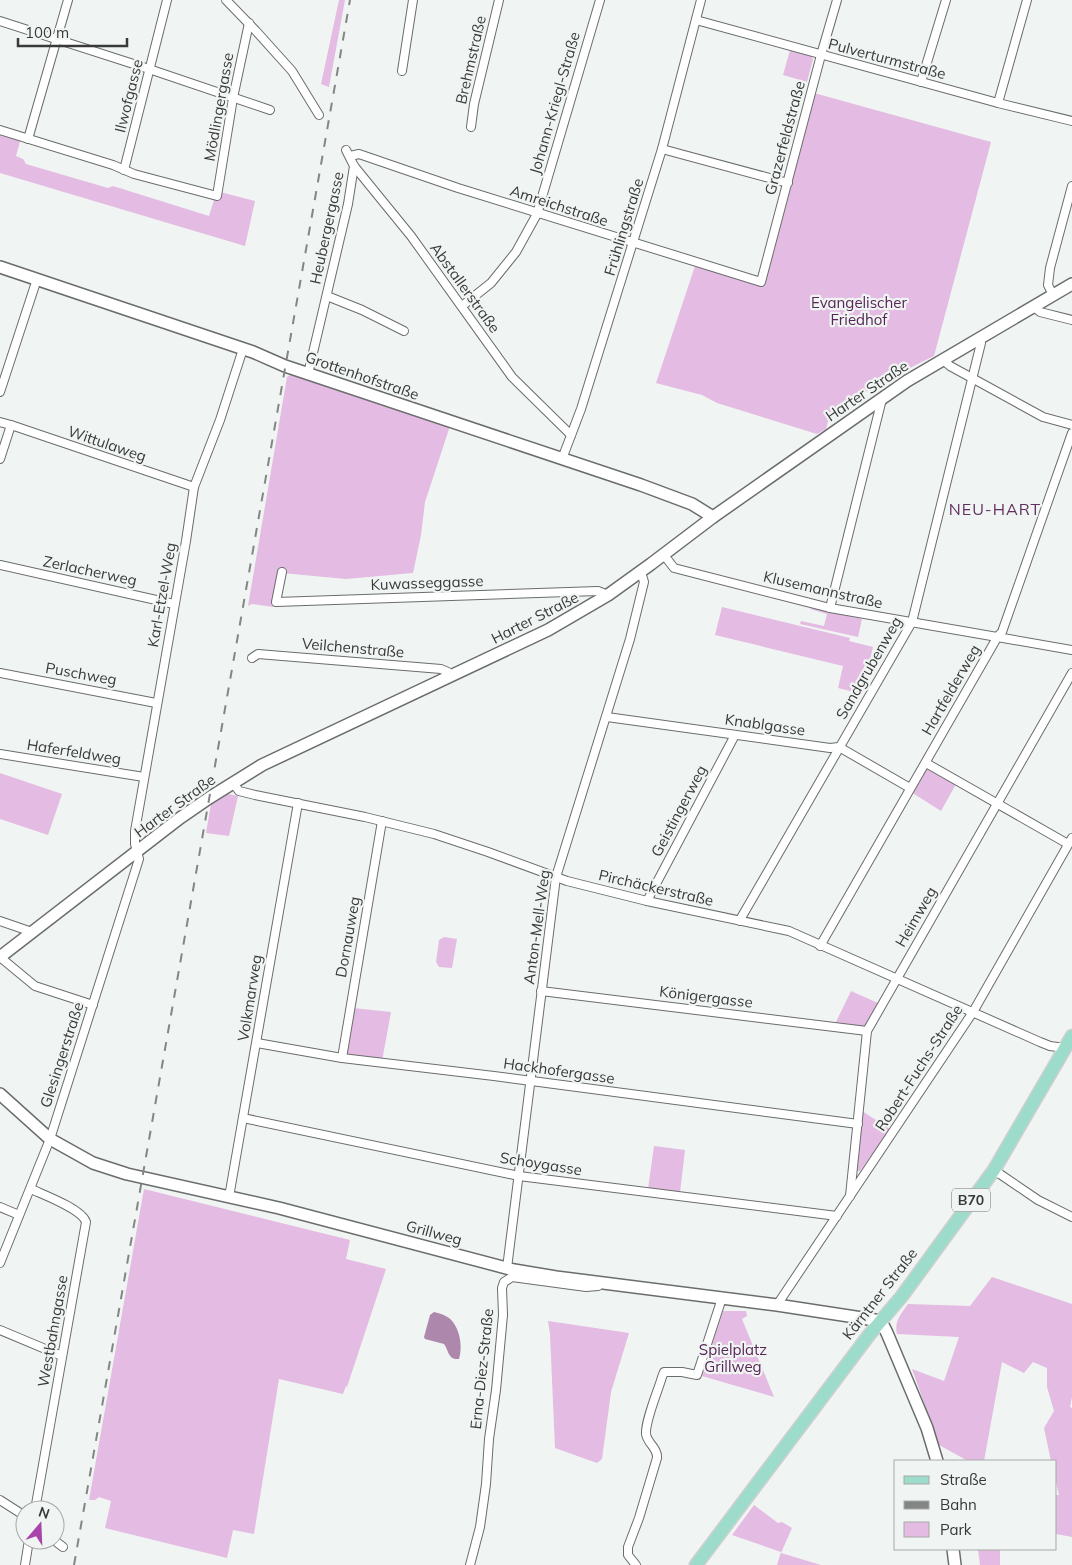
<svg xmlns="http://www.w3.org/2000/svg" width="1072" height="1565" viewBox="0 0 1072 1565" font-family="Mulish,sans-serif">
	<style>
		.green { fill: #e4bbe2 }
		.water { fill: #ae87ac }
		.lines { fill: none; stroke-linecap: round; stroke-linejoin: round }
		.minor-casing { stroke: #6a6d6c; stroke-width: 10 }
		.secondary-casing { stroke: #6a6d6c; stroke-width: 14 }
		.primary-casing { stroke: #cfcfcf; stroke-width: 15 }
		.minor { stroke: #fff; stroke-width: 8 }
		.secondary { stroke: #fff; stroke-width: 11 }
		.primary { stroke: #9ddccb; stroke-width: 12 }
		.rail { stroke: #848685; stroke-width: 2; stroke-dasharray: 9 9; stroke-linecap: butt }
		.labels { text-anchor: middle; stroke-width: 4.5; stroke-linejoin: round; paint-order: stroke }
		.shield { fill: #f0f4f2; stroke: #6f7170; stroke-width: 1 }
		.shield-label { font-size: 14px; font-weight: bold; fill: #383939 }
		.street-label { font-size: 15px; fill: #383939; stroke: #f0f4f2 }
		.park-label { font-size: 15px; fill: #572657; stroke: #f0f4f2 }
		.neighbourhood-label { font-size: 16px; letter-spacing: 1px; fill: #612f60; stroke: #f0f4f2 }
	</style>
	<rect width="100%" height="100%" fill="#f0f4f2"/>
	<g class="green">
		<polygon points="339,0 345,0 329,87 321,84"/>
		<polygon points="790,50 811,56 813,59 807,82 783,75"/>
		<path d="M814,93L991,142L934,356C917,364 902,372 887,382L884,379L829,418L826,429L817,434L717,403L702,395L656,383L695,266L761,286L764,284L775,247Z"/>
		<polygon points="0,127 22,134 16,156 23,159 26,164 108,188 113,186 209,216 215,197 220,192 255,201 245,246 0,173"/>
		<polygon points="293,373 450,426 425,502 421,535 413,573 346,579 282,573 273,607 252,604 248,606 287,377"/>
		<polygon points="722,607 850,638 849,641 873,647 862,694 838,688 843,666 715,635"/>
		<polygon points="811,608 862,619 858,637 800,624 801,621 824,626 827,614 810,609"/>
		<polygon points="926,769 930,769 956,784 941,811 911,792 923,771"/>
		<polygon points="0,773 62,794 48,835 0,819"/>
		<polygon points="228,794 238,796 229,836 206,833 211,804"/>
		<polygon points="444,937 457,939 452,968 439,967 436,962 439,940"/>
		<polygon points="851,991 878,1003 865,1026 861,1028 835,1024"/>
		<polygon points="353,1008 391,1012 382,1061 347,1054 346,1050"/>
		<polygon points="862,1111 890,1129 860,1171 858,1171 856,1170"/>
		<polygon points="654,1146 685,1150 680,1193 648,1189"/>
		<polygon points="144,1189 350,1240 346,1259 386,1269 347,1387 346,1386 343,1394 279,1379 254,1534 233,1530 227,1558 105,1528 111,1501 99,1497 95,1500 89,1500"/>
		<path d="M992,1277L1072,1304V1397L1070,1407L1072,1408V1537L1056,1534V1495H1059L1056,1482V1461H1051L1044,1428L1054,1411L1047,1387V1368L1033,1362L1024,1373L1002,1362L984,1461H968L939,1445L912,1369L944,1381L959,1337L897,1334C894,1321 901,1314 908,1304L970,1306Z"/>
		<polygon points="723,1311 746,1311 747,1316 742,1319 774,1397 702,1376"/>
		<polygon points="548,1321 629,1333 611,1392 602,1459 597,1463 555,1448 550,1334"/>
		<polygon points="754,1505 778,1523 782,1522 792,1528 781,1553 821,1565 777,1565 781,1552 732,1535"/>
		<polygon points="978,1549 1000,1549 1000,1565 980,1565"/>
	</g>
	<path class="water" d="M434,1312C439,1313 445,1315 449,1318C460,1327 463,1347 459,1359C448,1360 449,1351 444,1344L425,1339L424,1337L430,1315Z"/>
	<g class="lines">
		<defs>
			<g id="minor">
				<polyline points="226,0 256,31 292,71 319,115"/>
				<polyline points="696,20 998,103 1072,121"/>
				<polyline points="0,21 149,69 270,110"/>
				<polyline points="402,71 413,0"/>
				<polyline points="921,82 946,0"/>
				<polyline points="998,103 1027,0"/>
				<polyline points="471,127 474,104 499,0"/>
				<polyline points="0,130 113,165 134,174 217,196 233,98 249,23"/>
				<polyline points="28,139 68,0"/>
				<polyline points="662,149 788,183"/>
				<polyline points="346,150 354,166 411,236 512,377 571,435"/>
				<polyline points="350,156 359,154 458,188 761,282 821,55 837,0"/>
				<polyline points="124,170 167,0"/>
				<polyline points="1053,295 1048,285 1050,268 1072,186"/>
				<polyline points="327,296 362,310 404,331"/>
				<polyline points="462,306 491,283 516,252 537,214 600,0"/>
				<polyline points="1034,307 1040,312 1072,320"/>
				<polyline points="942,359 950,366 1043,417 1072,425"/>
				<polyline points="308,374 348,204 354,166"/>
				<polyline points="0,392 37,279"/>
				<polyline points="0,422 11,425 0,459"/>
				<polyline points="11,425 194,487"/>
				<polyline points="562,459 581,409 662,149 701,0"/>
				<polyline points="664,555 674,568 830,608 1072,650"/>
				<polyline points="0,565 174,604"/>
				<polyline points="282,572 276,602 598,591 608,595"/>
				<polyline points="830,608 882,399"/>
				<polyline points="252,658 258,654 441,669 448,672 450,675"/>
				<polyline points="0,673 156,703"/>
				<polyline points="607,717 830,748 839,747 910,788"/>
				<polyline points="0,754 144,777"/>
				<polyline points="926,763 1068,844"/>
				<polyline points="233,783 239,791 255,795 365,817 434,834 488,852 567,881 647,901 789,931 1040,1042 1050,1046 1065,1048"/>
				<polyline points="647,901 735,735"/>
				<polyline points="0,921 32,932"/>
				<polyline points="740,921 741,918 912,622 981,343 980,337"/>
				<polyline points="820,946 998,636 1002,632 1072,433"/>
				<polyline points="0,957 35,986 93,1005"/>
				<polyline points="541,991 867,1031"/>
				<polyline points="257,1043 342,1058 494,1076 858,1124"/>
				<polyline points="342,1058 382,821"/>
				<polyline points="243,1118 519,1176 837,1216"/>
				<polyline points="994,1170 1038,1200 1072,1217"/>
				<path d="M31,1189C44,1195 82,1209 86,1222L35,1510"/>
				<polyline points="850,1196 867,1031 1072,673"/>
				<polyline points="229,1197 298,803"/>
				<polyline points="0,1207 19,1215"/>
				<polyline points="0,1263 50,1139 139,859 135,844 135,831 186,541 194,487 220,420 243,349"/>
				<polyline points="507,1268 556,877 630,639 644,582 641,572"/>
				<polyline points="777,1305 973,1012 1072,838"/>
				<polyline points="0,1330 62,1356"/>
				<polyline points="0,1500 25,1516"/>
				<polyline points="54,1540 63,1547"/>
				<polyline points="25,1565 29,1540"/>
				<polyline points="470,1565 480,1527 486,1484 489,1439 496,1390 503,1315 502,1288 504,1282 512,1277 586,1287 598,1286"/>
				<path d="M636,1565L628,1555V1547L639,1518L657,1458C658,1448 647,1443 646,1434C645,1421 658,1391 662,1377L664,1372H682L697,1375L722,1298"/>
			</g>
			<g id="secondary">
				<polyline points="0,267 253,352 285,366 641,485 692,504 713,517"/>
				<polyline points="0,957 180,818 209,798 262,765 548,630 608,595 651,564 713,517 907,381 1072,284"/>
				<polyline points="0,1094 50,1139 93,1163 127,1174 279,1208 514,1270 556,1277 777,1305 875,1320 884,1327 887,1333 927,1428 937,1461"/>
				<polyline points="953,1549 955,1565"/>
			</g>
			<polyline id="primary" points="696,1565 869,1335 902,1296 994,1170 1072,1036"/>
		</defs>
		<use href="#minor" class="minor-casing"/>
		<use href="#secondary" class="secondary-casing"/>
		<use href="#primary" class="primary-casing"/>
		<use href="#minor" class="minor"/>
		<use href="#secondary" class="secondary"/>
		<use href="#primary" class="primary"/>
		<polyline class="rail" points="74,1565 350,0"/>
	</g>
	<g class="labels">
		<rect class="shield" x="952" y="1188.5" width="38" height="23" rx="4"/>
		<g class="shield-label">
			<text x="971" y="1205">B70</text>
		</g>
		<g class="street-label">
			<text transform="translate(887 59) rotate(15)" y="5">Pulverturmstraße</text>
			<text transform="translate(471 60) rotate(-77)" y="5">Brehmstraße</text>
			<text transform="translate(129 96) rotate(-76)" y="5">Ilwofgasse</text>
			<text transform="translate(555 103) rotate(-74)" y="5">Johann-Kriegl-Straße</text>
			<text transform="translate(219 107) rotate(-80)" y="5">Mödlingergasse</text>
			<text transform="translate(785 138) rotate(-75)" y="5">Grazerfeldstraße</text>
			<text transform="translate(559 206) rotate(18)" y="5">Amreichstraße</text>
			<text transform="translate(624 227) rotate(-73)" y="5">Frühlingstraße</text>
			<text transform="translate(327 228) rotate(-78)" y="5">Heubergergasse</text>
			<text transform="translate(465 288) rotate(54)" y="5">Abstallerstraße</text>
			<text transform="translate(362 376) rotate(19)" y="5">Grottenhofstraße</text>
			<text transform="translate(867 391) rotate(-34)" y="5">Harter Straße</text>
			<text transform="translate(107 444) rotate(19)" y="5">Wittulaweg</text>
			<text transform="translate(90 571) rotate(12)" y="5">Zerlacherweg</text>
			<text transform="translate(427 583) rotate(-2)" y="5">Kuwasseggasse</text>
			<text transform="translate(823 590) rotate(13)" y="5">Klusemannstraße</text>
			<text transform="translate(162 595) rotate(-80)" y="5">Karl-Etzel-Weg</text>
			<text transform="translate(535 618) rotate(-27)" y="5">Harter Straße</text>
			<text transform="translate(353 648) rotate(5)" y="5">Veilchenstraße</text>
			<text transform="translate(869 668) rotate(-60)" y="5">Sandgrubenweg</text>
			<text transform="translate(81 674) rotate(10)" y="5">Puschweg</text>
			<text transform="translate(951 690) rotate(-60)" y="5">Hartfelderweg</text>
			<text transform="translate(765 725) rotate(8)" y="5">Knablgasse</text>
			<text transform="translate(74 752) rotate(9)" y="5">Haferfeldweg</text>
			<text transform="translate(175 806) rotate(-36)" y="5">Harter Straße</text>
			<text transform="translate(679 811) rotate(-62)" y="5">Geistingerweg</text>
			<text transform="translate(656 888) rotate(13)" y="5">Pirchäckerstraße</text>
			<text transform="translate(916 917) rotate(-60)" y="5">Heimweg</text>
			<text transform="translate(537 927) rotate(-82)" y="5">Anton-Mell-Weg</text>
			<text transform="translate(348 937) rotate(-80)" y="5">Dornauweg</text>
			<text transform="translate(706 997) rotate(7)" y="5">Königergasse</text>
			<text transform="translate(250 998) rotate(-81)" y="5">Volkmarweg</text>
			<text transform="translate(62 1055) rotate(-72)" y="5">Glesingerstraße</text>
			<text transform="translate(919 1068) rotate(-57)" y="5">Robert-Fuchs-Straße</text>
			<text transform="translate(559 1071) rotate(8)" y="5">Hackhofergasse</text>
			<text transform="translate(541 1164) rotate(9)" y="5">Schoygasse</text>
			<text transform="translate(434 1233) rotate(15)" y="5">Grillweg</text>
			<text transform="translate(880 1294) rotate(-52)" y="5">Kärntner Straße</text>
			<text transform="translate(53 1331) rotate(-80)" y="5">Westbahngasse</text>
			<text transform="translate(482 1369) rotate(-84)" y="5">Erna-Diez-Straße</text>
		</g>
		<g class="park-label">
			<text x="859" y="308">Evangelischer<tspan x="859" dy="17">Friedhof</tspan></text>
			<text x="733" y="1355">Spielplatz<tspan x="733" dy="17">Grillweg</tspan></text>
		</g>
		<g class="neighbourhood-label">
			<text x="995" y="515">NEU-HART</text>
		</g>
	</g>
	<rect x="894" y="1460" width="162" height="90" fill="#f0f4f2" stroke="#a6a9a8"/>
	<rect x="904" y="1476" width="25" height="8" fill="#9ddccb" stroke="#a6a9a8"/>
	<text x="940" y="1485" font-size="15" fill="#383939">Straße</text>
	<rect x="904" y="1501" width="25" height="8" fill="#848685" stroke="#a6a9a8"/>
	<text x="940" y="1510" font-size="15" fill="#383939">Bahn</text>
	<rect x="904" y="1522" width="25" height="15" fill="#e4bbe2" stroke="#a6a9a8"/>
	<text x="940" y="1535" font-size="15" fill="#383939">Park</text>
	<g transform="translate(40 1525) rotate(19)"><circle r="24" fill="#f0f4f2" stroke="#a6a9a8"/>
	<path d="M0-4L9 19L0 12L-9 19Z" fill="#a944aa"/>
	<text y="-8" font-size="14" font-weight="bold" text-anchor="middle" fill="#383939">N</text>
	</g>
	<path d="M18 38v8h109v-8" fill="none" stroke="#383939" stroke-width="2.5"/>
	<text x="25" y="38" font-size="15" fill="#383939" stroke="#f0f4f2" stroke-width="4" paint-order="stroke">100 m</text>
</svg>
